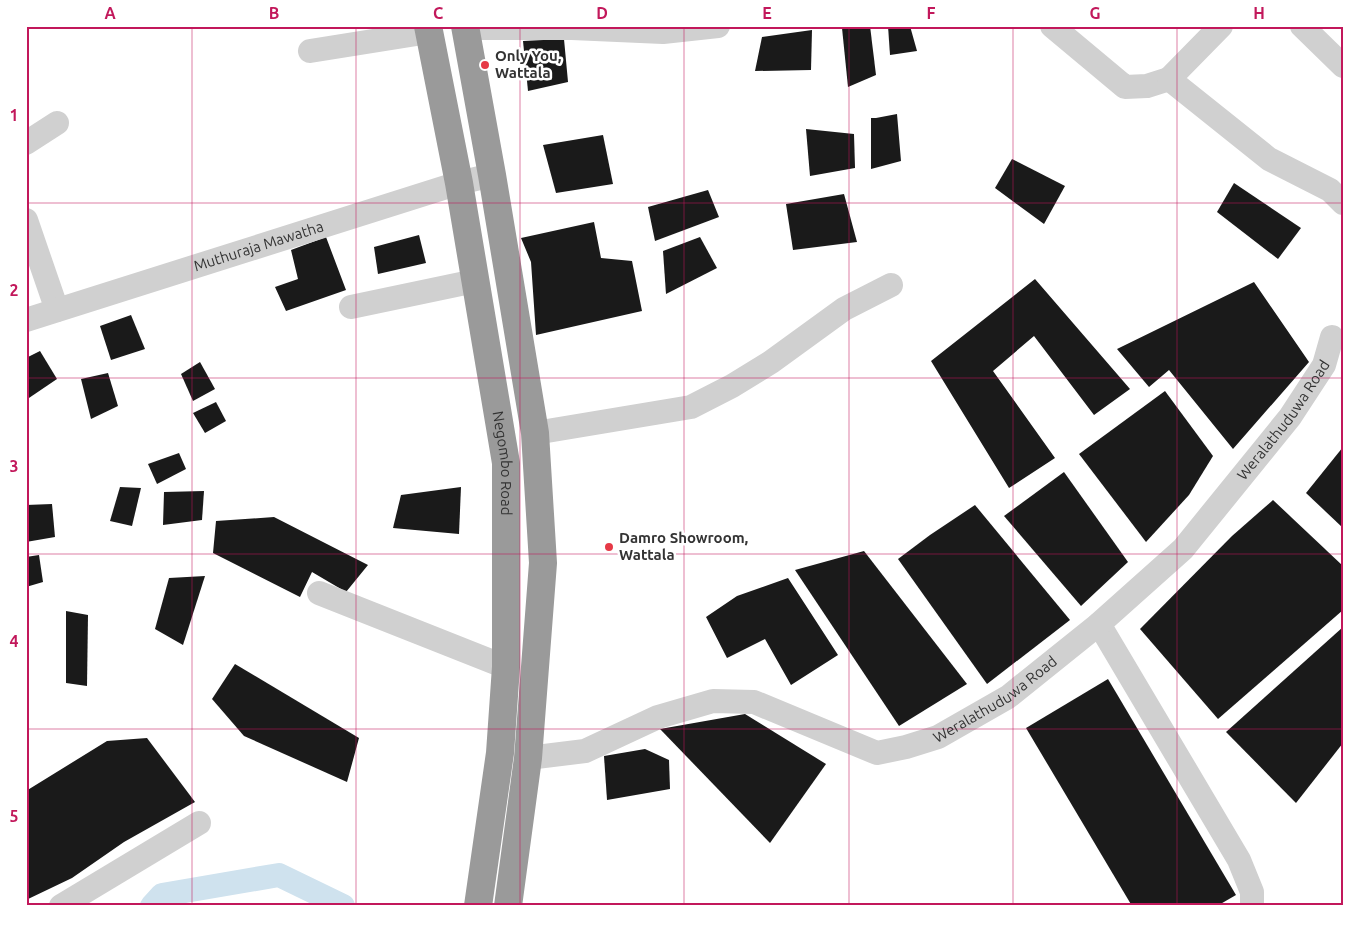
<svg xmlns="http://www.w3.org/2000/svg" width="1369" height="932" viewBox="0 0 1369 932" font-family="Ubuntu,sans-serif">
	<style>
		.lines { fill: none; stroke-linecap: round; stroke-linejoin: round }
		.canal { stroke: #cfe2ee; stroke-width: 24 }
		.building { fill: #1a1a1a }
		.minor { stroke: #d0d0d0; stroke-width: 24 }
		.highway { stroke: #9a9a9a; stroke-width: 28 }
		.grid { fill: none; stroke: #c2185b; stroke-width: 1; stroke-opacity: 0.55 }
		.poi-dot { fill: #e63946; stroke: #fff; stroke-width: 2 }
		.labels { text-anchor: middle; stroke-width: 5; stroke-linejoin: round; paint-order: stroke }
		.poi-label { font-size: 15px; font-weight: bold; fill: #333; stroke: #fff; text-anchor: start }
		.street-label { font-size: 15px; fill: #333; stroke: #fff }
		.neatline { fill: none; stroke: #c2185b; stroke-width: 2 }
		.grid-label { font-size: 16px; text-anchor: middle; font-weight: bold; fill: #c2185b }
	</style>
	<rect width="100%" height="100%" fill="#fff"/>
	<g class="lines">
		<polyline class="canal" points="152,906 162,895 279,875 343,906"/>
	</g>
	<g class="building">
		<polygon points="870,26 876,75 848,87 842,28"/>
		<polygon points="888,26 910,26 917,51 890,55"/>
		<polygon points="812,30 811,70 755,71 762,37"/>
		<polygon points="564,39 568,82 528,91 523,41"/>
		<polygon points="897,114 901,161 871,169 871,118 876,118"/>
		<polygon points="806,129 854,134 855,168 810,176"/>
		<polygon points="603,135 613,184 556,193 543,145"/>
		<polygon points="1012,159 1065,186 1044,224 995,188"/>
		<polygon points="1234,183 1301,228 1278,259 1217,212"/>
		<polygon points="708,190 719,217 655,241 648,207"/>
		<polygon points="844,194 857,242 793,250 786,204"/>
		<polygon points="594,222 601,258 632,261 642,311 536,335 531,262 521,238"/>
		<polygon points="419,235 426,263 378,274 374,247"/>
		<polygon points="326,237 346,290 286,311 275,287 298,279 291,250"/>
		<polygon points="700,237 717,268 666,294 663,251"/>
		<polygon points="1035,279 1130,389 1094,415 1034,336 993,371 1055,458 1009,488 931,361"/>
		<polygon points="1254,282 1309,362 1233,449 1169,370 1149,387 1117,349"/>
		<polygon points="131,315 145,349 111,360 100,326"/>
		<polygon points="40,351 57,379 26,400 26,358"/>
		<polygon points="200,362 215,389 193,401 181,374"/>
		<polygon points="108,373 118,406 91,419 81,379"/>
		<polygon points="1165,391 1213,456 1189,495 1146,542 1079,454"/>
		<polygon points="216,402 226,421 205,433 193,413"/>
		<polygon points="1343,447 1343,528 1306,493"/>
		<polygon points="179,453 186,469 157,484 148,464"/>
		<polygon points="1064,472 1128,562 1081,606 1004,516"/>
		<polygon points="120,487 141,488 132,526 110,521"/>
		<polygon points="461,487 459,534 393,528 401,495"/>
		<polygon points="204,491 202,520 163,525 164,492"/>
		<polygon points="1273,500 1343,566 1343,610 1218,719 1140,629 1232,536"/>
		<polygon points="52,504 55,537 26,542 26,505"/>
		<polygon points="975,505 1070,620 987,684 898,559 930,535"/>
		<polygon points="274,517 368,565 346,592 312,572 300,597 213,553 216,521"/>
		<polygon points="864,551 967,684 899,726 795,570"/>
		<polygon points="39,555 43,582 26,587 26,557"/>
		<polygon points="205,576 183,645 155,629 169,578"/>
		<polygon points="788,578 838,655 791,685 765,639 727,658 706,617 737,596"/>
		<polygon points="66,611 88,615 87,686 66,683"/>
		<polygon points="1343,627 1343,743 1296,803 1226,732"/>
		<polygon points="235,664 359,738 347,782 244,736 212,699"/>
		<polygon points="1108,679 1236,895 1217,906 1132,906 1026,728"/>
		<polygon points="745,714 826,764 770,843 660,729"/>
		<polygon points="147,738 195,802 124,842 72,878 26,900 26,791 107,741"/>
		<polygon points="645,749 669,760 670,789 607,800 604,756"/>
	</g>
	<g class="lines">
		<g class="minor">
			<polyline points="1052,26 1125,87 1147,86 1169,79"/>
			<polyline points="1221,26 1169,79 1269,159 1330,190 1343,203"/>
			<polyline points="1302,26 1343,66"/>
			<polyline points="466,28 572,28 663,32 718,26"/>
			<polyline points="310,51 429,32"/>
			<polyline points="26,143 57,123"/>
			<polyline points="26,220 57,310"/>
			<polyline points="351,307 475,281"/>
			<path id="s1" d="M26,320L459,183L492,175"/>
			<polyline points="535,433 691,407 732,386 771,362 844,309 891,285"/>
			<polyline points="319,593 506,667"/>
			<polyline points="1099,624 1239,860 1252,892 1252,906"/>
			<path id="s2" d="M528,758L585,751L658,717L713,701L754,702L877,753L906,747L938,737L1008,697L1099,624L1183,549L1290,417L1324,365L1332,337"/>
			<polyline points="61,906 199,823"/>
		</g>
		<g class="highway">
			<path id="s3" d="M428,26L459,183L506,463V667L500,753L478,906"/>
			<polyline points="465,26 492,175 535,433 543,563 528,758 508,906"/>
		</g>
	</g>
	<path class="grid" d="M192,26V906M356,26V906M520,26V906M684,26V906M849,26V906M1013,26V906M1177,26V906M26,203H1343M26,378H1343M26,554H1343M26,729H1343"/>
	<g class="poi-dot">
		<circle cx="485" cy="65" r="5"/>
		<circle cx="609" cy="547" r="5"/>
	</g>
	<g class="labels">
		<g class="poi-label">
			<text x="495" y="61">Only You,<tspan x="495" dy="17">Wattala</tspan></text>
			<text x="619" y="543">Damro Showroom,<tspan x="619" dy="17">Wattala</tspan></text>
		</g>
		<g class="street-label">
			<text dy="5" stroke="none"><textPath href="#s1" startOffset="244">Muthuraja Mawatha</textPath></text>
			<text dy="5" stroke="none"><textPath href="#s2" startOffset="906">Weralathuduwa Road</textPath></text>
			<text dy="5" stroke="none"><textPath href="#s3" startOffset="444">Negombo Road</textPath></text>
			<text dy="5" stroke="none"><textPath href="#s2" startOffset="501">Weralathuduwa Road</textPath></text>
		</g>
	</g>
	<rect width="1369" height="932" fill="none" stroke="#ffffff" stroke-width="55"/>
	<rect x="28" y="28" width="1314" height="876" class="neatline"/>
	<g class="grid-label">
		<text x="110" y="19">A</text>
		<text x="274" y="19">B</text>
		<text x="438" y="19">C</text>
		<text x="602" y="19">D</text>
		<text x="767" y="19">E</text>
		<text x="931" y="19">F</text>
		<text x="1095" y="19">G</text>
		<text x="1259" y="19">H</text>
		<text x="14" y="121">1</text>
		<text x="14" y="296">2</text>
		<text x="14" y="472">3</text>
		<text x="14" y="647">4</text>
		<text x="14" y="822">5</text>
	</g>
</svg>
